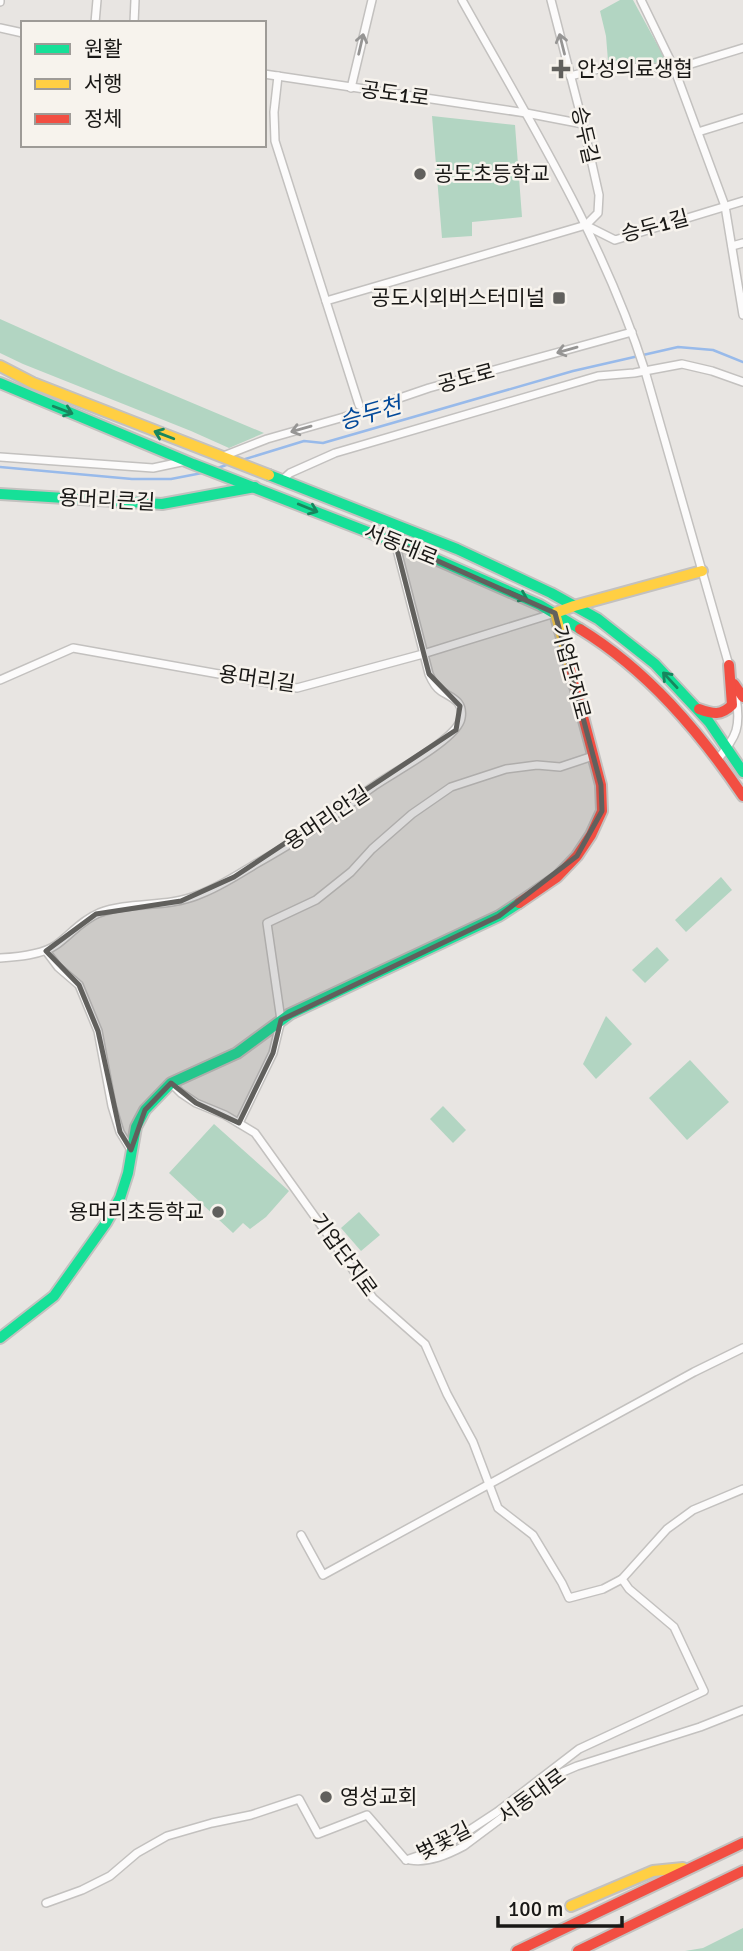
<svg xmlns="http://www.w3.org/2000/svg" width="743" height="1951" viewBox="0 0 743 1951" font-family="Signika,'Noto Sans KR',sans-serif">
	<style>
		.green { fill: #b2d5c2 }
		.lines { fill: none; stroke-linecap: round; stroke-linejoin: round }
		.stream { stroke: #98baea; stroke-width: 2.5 }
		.street-casing { stroke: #c3c1bf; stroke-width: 10 }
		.fast-casing { stroke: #c3c1bf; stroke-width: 14 }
		.slow-casing { stroke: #c3c1bf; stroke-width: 14 }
		.jam-casing { stroke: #c3c1bf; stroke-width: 14 }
		.street { stroke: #fcfbfb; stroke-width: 7 }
		.fast { stroke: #16e098; stroke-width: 10 }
		.slow { stroke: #ffcf43; stroke-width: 10 }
		.jam { stroke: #f24e42; stroke-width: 10 }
		.oneway { stroke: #969594 }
		.oneway2 { stroke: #17865e }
		.marked { fill: #61605d; fill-opacity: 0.2; stroke: #61605d; stroke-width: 5; stroke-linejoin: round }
		.poi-dot { fill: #61605d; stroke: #f7f3ed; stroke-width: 2.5 }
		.labels { text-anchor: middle; stroke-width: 5; stroke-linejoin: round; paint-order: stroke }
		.poi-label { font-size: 21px; fill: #191816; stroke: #f7f3ed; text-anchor: start }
		.street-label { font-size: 21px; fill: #191816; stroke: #f7f3ed }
		.water-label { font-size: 23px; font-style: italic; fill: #02499a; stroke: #f7f3ed }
	</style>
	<rect width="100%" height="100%" fill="#e8e5e2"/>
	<g class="green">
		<polygon points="620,0 633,0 664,57 661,63 608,61 606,36 600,11"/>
		<polygon points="432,116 515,125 522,217 472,222 472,236 442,238"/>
		<polygon points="0,319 114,370 264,433 229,448 191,431 23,364 0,353"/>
		<polygon points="721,877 732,890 686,932 675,920"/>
		<polygon points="657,947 669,960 645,983 632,970"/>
		<polygon points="606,1016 632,1044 596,1079 583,1064"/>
		<polygon points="690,1060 729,1102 687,1140 649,1098"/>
		<polygon points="443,1106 466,1130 453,1143 430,1119"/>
		<polygon points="214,1124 289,1191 266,1217 250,1229 243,1223 233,1233 169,1173"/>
		<polygon points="359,1212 380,1235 361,1251 341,1228"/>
		<polygon points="743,1928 743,1951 685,1951 703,1948"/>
	</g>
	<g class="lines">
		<g class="stream">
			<polyline points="242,460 304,441 323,443 573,371 678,347 713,350 743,362"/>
			<polyline points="0,467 132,479 171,479 202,473"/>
			<polyline points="215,469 229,464"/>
		</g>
		<defs>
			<g id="street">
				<path d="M462,0C529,120 603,239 645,371L730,669"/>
				<polyline points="641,0 674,68 725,206 743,315"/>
				<polyline points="0,2 0,0"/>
				<polyline points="95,23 97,0"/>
				<polyline points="134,23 135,0"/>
				<polyline points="0,28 23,33"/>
				<polyline points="264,74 526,113 583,124"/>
				<polyline points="278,76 274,112 275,141 359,405"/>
				<polyline points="570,76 607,67 678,68 743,48"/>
				<polyline points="351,88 372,0"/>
				<polyline points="698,132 743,118"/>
				<polyline points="587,226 615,240 743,201"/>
				<polyline points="732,246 743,243"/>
				<polyline points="326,301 586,225 598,213 599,195 583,124 551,0"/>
				<polyline points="0,457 153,468 186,461"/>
				<polyline points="221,457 267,439 344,417 429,388 632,332"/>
				<polyline points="281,481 290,473 335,453 598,376 634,373 682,364 712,371 743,382"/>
				<polyline points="0,680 73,648 297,688 423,654 555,613"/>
				<path d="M718,759C737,736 741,727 736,697"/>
				<polyline points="46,951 58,967 79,985 98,1031 112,1106 120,1132 131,1150"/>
				<path d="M0,958C17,957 42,955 56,945C71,934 82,920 99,913C131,901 166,908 198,895C218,888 236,876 254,865C284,848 313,831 340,811C352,803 362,794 374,786C392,773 458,739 461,718C464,701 452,698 441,691C435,687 432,681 429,674L395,542"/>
				<polyline points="171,1083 181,1093 196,1103 225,1115 255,1133 373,1298 425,1344 447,1394 473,1442 498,1508 533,1535 562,1583 569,1598 603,1589 622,1579"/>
				<polyline points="239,1123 273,1053 281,1020 267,923 316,900 351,872 372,849 412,814 451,787 506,769 537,765 560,767 593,756"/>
				<polyline points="301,1535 323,1575 694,1372 743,1348"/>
				<polyline points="406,1860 441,1848 459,1837 497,1812 579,1749 704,1691 674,1627 629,1589 622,1579 667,1529 693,1510 743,1489"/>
				<path d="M410,1860C429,1863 447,1855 464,1846L563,1772L577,1766L700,1727L743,1710"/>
				<polyline points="46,1903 82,1890 110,1876 137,1853 167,1836 212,1823 251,1815 299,1799 318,1834 367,1815 406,1860"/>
			</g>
			<g id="fast">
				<polyline points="0,383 193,464 422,553 540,605 580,629"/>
				<polyline points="269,475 457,549 551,593 598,619 655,664 709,722 743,772"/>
				<polyline points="0,494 162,504 255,487"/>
				<polyline points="0,1338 54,1296 106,1223 120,1198 128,1173 136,1127 145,1110 171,1083 237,1053 290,1014 499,916 519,903"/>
			</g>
			<g id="slow">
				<polyline points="0,366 33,383 269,475"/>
				<polyline points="570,667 555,613 574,606 702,571"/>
				<polyline points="571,1906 653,1871 683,1868"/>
			</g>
			<g id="jam">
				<path d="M580,629C647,670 699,731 743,796"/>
				<polyline points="734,684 743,697"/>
				<path d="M699,709C713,714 721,716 732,705L729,665"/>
				<polyline points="519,903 557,877 577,856 591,835 602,811 601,785 570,667"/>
				<polyline points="517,1951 743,1843"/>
				<polyline points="578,1951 743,1871"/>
			</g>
		</defs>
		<use href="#street" class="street-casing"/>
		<use href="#fast" class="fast-casing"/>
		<use href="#slow" class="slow-casing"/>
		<use href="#jam" class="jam-casing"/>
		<use href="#street" class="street"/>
		<use href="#fast" class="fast"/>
		<use href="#slow" class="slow"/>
		<use href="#jam" class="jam"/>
	</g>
	<defs><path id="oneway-shaft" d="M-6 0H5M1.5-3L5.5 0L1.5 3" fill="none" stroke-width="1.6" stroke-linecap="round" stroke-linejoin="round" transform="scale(1.75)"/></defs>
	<g class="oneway">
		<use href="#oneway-shaft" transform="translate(361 44) rotate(-77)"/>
		<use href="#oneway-shaft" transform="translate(562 44) rotate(-104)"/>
		<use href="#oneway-shaft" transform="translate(567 350) rotate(164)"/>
		<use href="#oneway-shaft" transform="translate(301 429) rotate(164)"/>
	</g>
	<g class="oneway2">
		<use href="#oneway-shaft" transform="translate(63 410) rotate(21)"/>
		<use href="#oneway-shaft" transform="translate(164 435) rotate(-159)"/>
		<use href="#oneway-shaft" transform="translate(308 508) rotate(22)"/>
		<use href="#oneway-shaft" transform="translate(518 595) rotate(24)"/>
		<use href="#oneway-shaft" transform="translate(670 680) rotate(-133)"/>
	</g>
	<path class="marked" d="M395,542L555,613L601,785L602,811L577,856L499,916L281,1020L273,1053L239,1123L196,1103L171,1083L145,1110L131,1150L120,1132L98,1031L79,985L46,951L96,914L181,901L234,877L456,730L460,706L429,674Z"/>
	<g class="poi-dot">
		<path d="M557.5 58.5h7v7h7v7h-7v7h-7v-7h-7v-7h7z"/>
		<circle cx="420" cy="174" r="7"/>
		<rect x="552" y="291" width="14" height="14" rx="3.5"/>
		<circle cx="218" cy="1212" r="7"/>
		<circle cx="326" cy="1797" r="7"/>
	</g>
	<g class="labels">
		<g class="poi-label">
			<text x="577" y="76">안성의료생협</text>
			<text x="434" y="181">공도초등학교</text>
			<text x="545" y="305" text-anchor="end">공도시외버스터미널</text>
			<text x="204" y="1219" text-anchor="end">용머리초등학교</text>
			<text x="340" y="1804">영성교회</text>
		</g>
		<g class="street-label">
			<text transform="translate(395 94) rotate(8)" y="7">공도1로</text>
			<text transform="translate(585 135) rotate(77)" y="7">승두길</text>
			<text transform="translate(655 226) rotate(-15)" y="7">승두1길</text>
			<text transform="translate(466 378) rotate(-15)" y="7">공도로</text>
			<text transform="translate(107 500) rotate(3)" y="7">용머리큰길</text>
			<text transform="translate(401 545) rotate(22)" y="7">서동대로</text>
			<text transform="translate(571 672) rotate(75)" y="7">기업단지로</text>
			<text transform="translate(257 679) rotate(8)" y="7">용머리길</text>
			<text transform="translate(327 818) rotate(-34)" y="7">용머리안길</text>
			<text transform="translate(344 1255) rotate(54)" y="7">기업단지로</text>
			<text transform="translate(532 1796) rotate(-36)" y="7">서동대로</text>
			<text transform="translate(444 1841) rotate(-27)" y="7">벚꽃길</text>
		</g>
		<g class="water-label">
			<text transform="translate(370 413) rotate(-16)" y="8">승두천</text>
		</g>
	</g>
	<rect x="21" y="21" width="245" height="126" fill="#f7f3ed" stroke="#9e9b97" stroke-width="2"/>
	<rect x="35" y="44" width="35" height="10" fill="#16e098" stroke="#9e9b97" stroke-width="2"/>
	<text x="84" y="56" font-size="21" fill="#191816">원활</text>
	<rect x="35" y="79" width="35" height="10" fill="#ffcf43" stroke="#9e9b97" stroke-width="2"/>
	<text x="84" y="91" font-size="21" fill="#191816">서행</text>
	<rect x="35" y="114" width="35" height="10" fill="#f24e42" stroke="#9e9b97" stroke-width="2"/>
	<text x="84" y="126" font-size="21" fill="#191816">정체</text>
	<path d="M498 1916v10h124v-10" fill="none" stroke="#191816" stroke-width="3.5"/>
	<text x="508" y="1916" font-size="21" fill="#191816" stroke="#f7f3ed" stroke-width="5" paint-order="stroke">100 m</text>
</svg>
